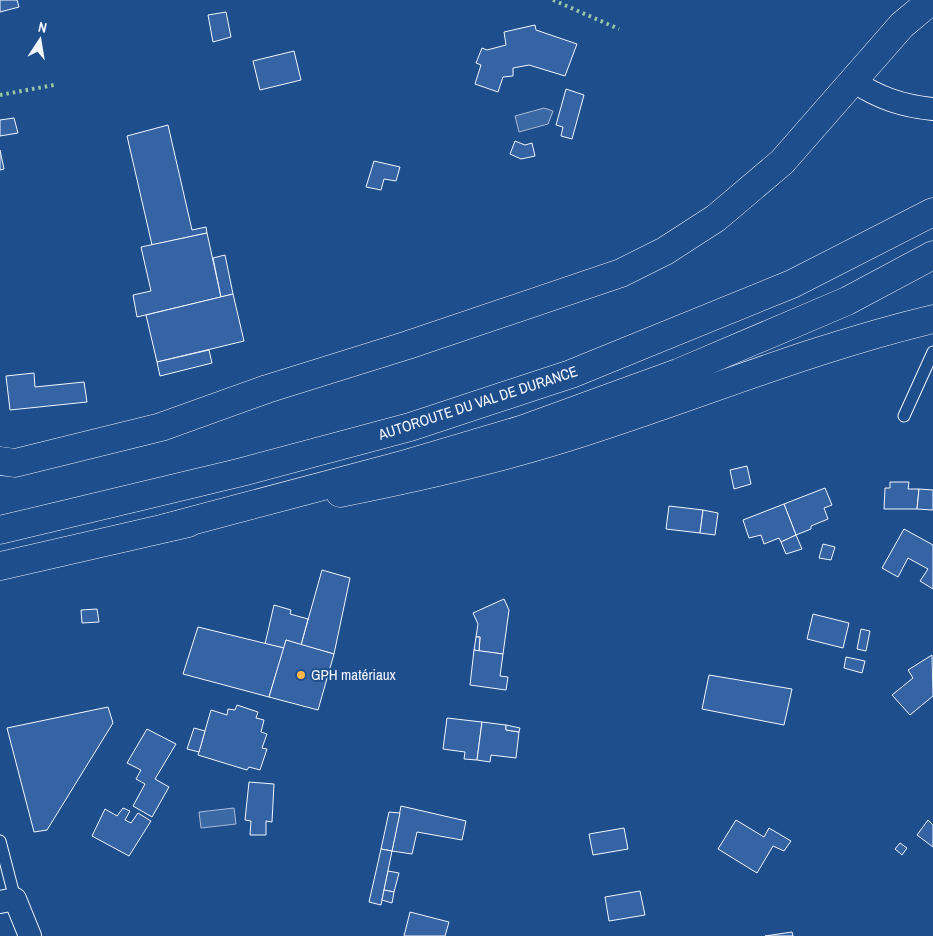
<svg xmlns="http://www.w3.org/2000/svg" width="933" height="936" viewBox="0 0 933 936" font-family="'Archivo Narrow',sans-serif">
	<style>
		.water { fill: #3b69a3; stroke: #a8bbd7 }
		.building { fill: #3563a3; stroke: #f2f6ff }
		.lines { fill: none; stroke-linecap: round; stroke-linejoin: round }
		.service-casing { stroke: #f2f6ff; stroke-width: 13 }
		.minor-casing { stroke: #f2f6ff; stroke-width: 24 }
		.tertiary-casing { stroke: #f2f6ff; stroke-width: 29 }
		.trunk-casing { stroke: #f2f6ff; stroke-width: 29 }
		.motorway-casing { stroke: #f2f6ff; stroke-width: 29 }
		.service { stroke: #1f4e8c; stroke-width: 11 }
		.minor { stroke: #1f4e8c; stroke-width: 22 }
		.tertiary { stroke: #1f4e8c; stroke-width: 28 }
		.trunk { stroke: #1f4e8c; stroke-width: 28 }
		.motorway { stroke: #1f4e8c; stroke-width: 28 }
		.hedge { stroke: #97c8a6; stroke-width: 4; stroke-dasharray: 2.5 4; stroke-linecap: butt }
		.poi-dot { fill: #ffb74d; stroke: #1f4e8c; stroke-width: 2 }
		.labels { text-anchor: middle; stroke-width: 4; stroke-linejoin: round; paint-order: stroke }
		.street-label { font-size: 15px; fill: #f2f6ff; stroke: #1f4e8c }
		.poi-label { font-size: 15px; fill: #f2f6ff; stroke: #1f4e8c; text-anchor: start }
	</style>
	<rect width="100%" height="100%" fill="#1f4e8c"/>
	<g class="water">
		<polygon points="544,108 553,111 548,124 519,132 515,116"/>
		<polygon points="234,808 236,824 201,828 199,812"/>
	</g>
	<g class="building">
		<polygon points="0,0 17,0 19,7 0,12"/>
		<polygon points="226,12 231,37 213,42 208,15"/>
		<polygon points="535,25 536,30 577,44 565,76 529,65 513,68 513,76 503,77 498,92 475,84 481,65 476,63 482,48 487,50 506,45 504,32"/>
		<polygon points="294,51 301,80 260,90 253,61"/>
		<polygon points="566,89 584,95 572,139 561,136 563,127 556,125"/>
		<polygon points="14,118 18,133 0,136 0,120"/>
		<polygon points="168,125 192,230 206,227 207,233 152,245 127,136"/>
		<polygon points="515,141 525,145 532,143 535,156 521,159 510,154"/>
		<polygon points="0,150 4,169 0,170"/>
		<polygon points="374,161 400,167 396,181 384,179 381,190 366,187"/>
		<polygon points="207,233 221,297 137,317 133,295 151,291 141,247"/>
		<polygon points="225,255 233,294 221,297 213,258"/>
		<polygon points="233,294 244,341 157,362 146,315"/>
		<polygon points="209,350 212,363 160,376 157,362"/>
		<polygon points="34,373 35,387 84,382 87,402 10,410 6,376"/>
		<polygon points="747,466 751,484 734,489 730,470"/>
		<polygon points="890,482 909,482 908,489 919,489 917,509 884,509 885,488 890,488"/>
		<polygon points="825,488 832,505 824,508 828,519 811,526 811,529 796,535 784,504"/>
		<polygon points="919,489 933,490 933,510 917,509"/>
		<polygon points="784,504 796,535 781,542 779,538 764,544 761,535 749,538 743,520"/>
		<polygon points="669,506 703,510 700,533 666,529"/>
		<polygon points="703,510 718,513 715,535 700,533"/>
		<polygon points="904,529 933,545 933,589 920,581 928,569 908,558 898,577 882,568"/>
		<polygon points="796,535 802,549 786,554 781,542"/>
		<polygon points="823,544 835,547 831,560 819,558"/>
		<polygon points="322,570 350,578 334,654 301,645"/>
		<polygon points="504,599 509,610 503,654 479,651 480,637 476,637 478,624 473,613"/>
		<polygon points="274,605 291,610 290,614 308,619 301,645 286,640 284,648 265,644"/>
		<polygon points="97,609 99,622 82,623 81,610"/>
		<polygon points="813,614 849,623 843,648 807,639"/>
		<polygon points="198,627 284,648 269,697 183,674"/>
		<polygon points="861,629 870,631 866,651 857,649"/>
		<polygon points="476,637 480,637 479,651 474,650"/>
		<polygon points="286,640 334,654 318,710 269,697"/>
		<polygon points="474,650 503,654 500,676 508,677 506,690 470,685"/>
		<polygon points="932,655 933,696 910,715 892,695 913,678 908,670"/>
		<polygon points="846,657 865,661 862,673 844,668"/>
		<polygon points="709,675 792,689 784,725 702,709"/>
		<polygon points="237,705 258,712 256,718 264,720 261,732 267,734 262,748 267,749 260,770 249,767 247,770 198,755 211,710 227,715 228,709 235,710"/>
		<polygon points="108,707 113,723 47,830 34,832 7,728"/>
		<polygon points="447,718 482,722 477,760 464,759 465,752 443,749"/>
		<polygon points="482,722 506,725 506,730 519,732 516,758 491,755 490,762 477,760"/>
		<polygon points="506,725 520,728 519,732 506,730"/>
		<polygon points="194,728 205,731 199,752 187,749"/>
		<polygon points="147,729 176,744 155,779 169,787 152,817 133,806 145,784 136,779 141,770 127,763"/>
		<polygon points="249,782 274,784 272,822 266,821 266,835 250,835 251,821 245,820"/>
		<polygon points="401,806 466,821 462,840 417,832 412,854 392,851"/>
		<polygon points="123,808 130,811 125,820 131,823 138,813 151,821 129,856 92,836 105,809 117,816"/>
		<polygon points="389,812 400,813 392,851 381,849"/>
		<polygon points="736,820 764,837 769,828 791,841 784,851 773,846 757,873 718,849"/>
		<polygon points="928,820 933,825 933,847 917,835"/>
		<polygon points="624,828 628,849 593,855 589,834"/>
		<polygon points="900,843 907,848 902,855 895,849"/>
		<polygon points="381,849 392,851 381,905 369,902"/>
		<polygon points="388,871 399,873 394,892 384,890"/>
		<polygon points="384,890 394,892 392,903 382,900"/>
		<polygon points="640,891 645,915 609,921 605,897"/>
		<polygon points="410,912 449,922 445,936 404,936"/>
		<polygon points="792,932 793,936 765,936"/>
	</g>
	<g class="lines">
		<defs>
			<g id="service">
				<polyline points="904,416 933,352"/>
				<polyline points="0,841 15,899"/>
			</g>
			<g id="minor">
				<path d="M853,81C879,98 902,106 933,109"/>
				<polyline points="0,902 15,899 30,936"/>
			</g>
			<polyline id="tertiary" points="0,461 15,463 161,427 267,389 408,345 621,273 665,251 716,218 782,162 902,25 932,0"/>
			<g id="trunk">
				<path d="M340,493C415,478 492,461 565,438C688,400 807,349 933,319"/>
				<polyline points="0,566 188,523"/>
			</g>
			<g id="motorway">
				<polyline points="165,528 406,464 524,429 678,373 847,301 933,255"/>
				<polyline points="0,530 242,472 410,427 571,374 792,284 933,212"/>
			</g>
		</defs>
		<use href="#service" class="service-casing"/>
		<use href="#minor" class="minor-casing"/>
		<use href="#tertiary" class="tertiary-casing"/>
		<use href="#trunk" class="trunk-casing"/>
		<use href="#motorway" class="motorway-casing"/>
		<use href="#service" class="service"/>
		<use href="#minor" class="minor"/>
		<use href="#tertiary" class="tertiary"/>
		<use href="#trunk" class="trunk"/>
		<use href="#motorway" class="motorway"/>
		<g class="hedge">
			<polyline points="553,0 619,29"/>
			<polyline points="0,95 54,85"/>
		</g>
	</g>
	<circle class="poi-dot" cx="301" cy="675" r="5"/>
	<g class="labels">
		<g class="street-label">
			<text transform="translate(478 403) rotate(-18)" y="5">AUTOROUTE DU VAL DE DURANCE</text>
		</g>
		<g class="poi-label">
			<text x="311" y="680">GPH matériaux</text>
		</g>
	</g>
	<g transform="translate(40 40) rotate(12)" stroke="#1f4e8c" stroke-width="4" paint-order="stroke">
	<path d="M0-4L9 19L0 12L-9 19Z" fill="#f2f6ff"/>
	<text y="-8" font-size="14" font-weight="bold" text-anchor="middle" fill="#f2f6ff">N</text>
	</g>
</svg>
